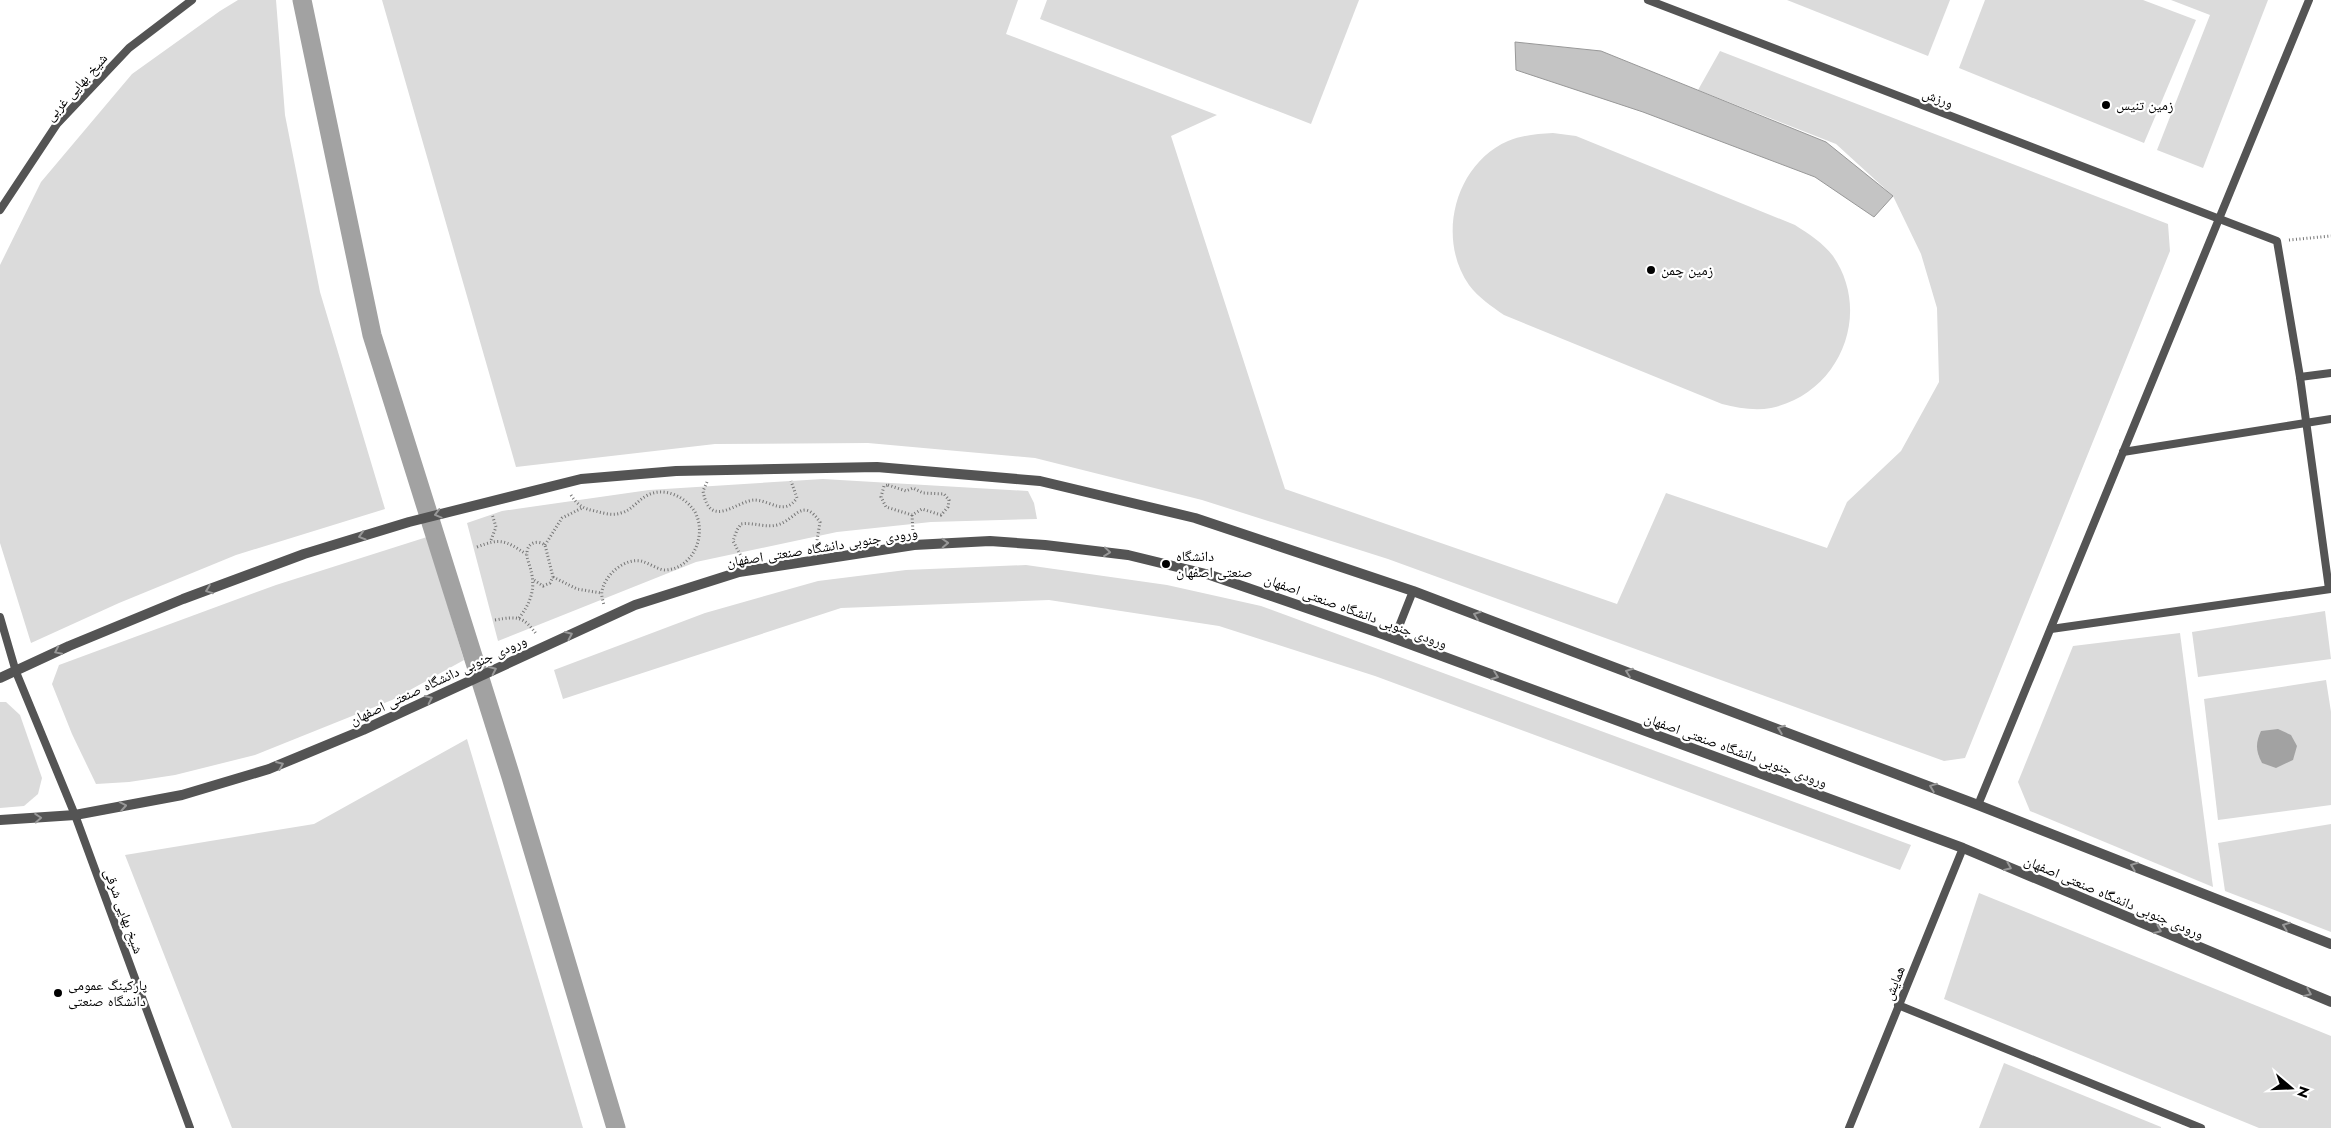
<svg xmlns="http://www.w3.org/2000/svg" width="2331" height="1128" viewBox="0 0 2331 1128" font-family="Jost,'Noto Naskh Arabic',sans-serif">
	<style>
		.green { fill: #dbdbdb }
		.water { fill: #a2a2a2 }
		.lines { fill: none; stroke-linecap: round; stroke-linejoin: round }
		.canal { stroke: #a2a2a2; stroke-width: 19 }
		.building { fill: #c4c4c4; stroke: #989898 }
		.path { stroke: #767676; stroke-width: 3; stroke-dasharray: 1 2.5; stroke-linecap: butt }
		.service { stroke: #545454; stroke-width: 8 }
		.minor { stroke: #545454; stroke-width: 10 }
		.oneway { stroke: #989898 }
		.poi-dot { fill: #000; stroke: #fff; stroke-width: 2 }
		.labels { text-anchor: middle; stroke-width: 4.5; stroke-linejoin: round; paint-order: stroke }
		.street-label { font-size: 14px; fill: #000; stroke: #fff }
		.poi-label { font-size: 14px; fill: #000; stroke: #fff; text-anchor: start }
	</style>
	<rect width="100%" height="100%" fill="#fff"/>
	<g class="green">
		<polygon points="238,0 276,0 285,115 320,292 385,509 236,555 119,603 31,643 0,543 0,265 41,182 132,74 220,11"/>
		<polygon points="382,0 1018,0 1006,34 1217,115 1171,136 1285,489 1617,604 1666,493 1827,548 1847,502 1901,451 1939,382 1937,308 1921,254 1893,196 1836,144 1698,90 1720,51 2168,224 2170,251 1965,758 1944,761 1388,559 1202,500 1035,458 868,443 715,444 516,467"/>
		<polygon points="1047,0 1359,0 1311,124 1040,19"/>
		<polygon points="1787,0 1950,0 1928,56"/>
		<polygon points="1985,0 2143,0 2196,20 2144,143 1959,68"/>
		<polygon points="2171,0 2268,0 2203,168 2157,150 2210,15"/>
		<path d="M1553,133L1576,136L1795,225C1809,234 1823,243 1833,256C1873,314 1839,394 1771,408C1755,411 1738,408 1722,404L1504,315C1491,306 1479,298 1469,285C1436,238 1455,164 1508,141C1523,135 1537,134 1553,133Z"/>
		<polygon points="823,479 1028,491 1034,503 1037,519 931,522 837,532 696,562 498,641 467,523 502,511 649,490"/>
		<polygon points="427,537 464,660 392,700 255,755 175,775 129,782 96,784 72,734 52,684 59,665 276,585"/>
		<polygon points="1026,565 1167,585 1261,606 1911,845 1900,870 1375,676 1219,626 1049,600 841,608 563,699 554,670 705,613 818,581 906,570"/>
		<polygon points="2325,611 2331,659 2198,677 2192,632"/>
		<polygon points="2180,633 2213,887 2030,811 2018,782 2073,646"/>
		<polygon points="2326,680 2331,712 2331,805 2218,820 2204,699"/>
		<polygon points="0,702 6,702 20,715 42,778 38,794 24,806 0,808"/>
		<polygon points="467,739 583,1128 232,1128 125,855 314,824"/>
		<polygon points="2331,824 2331,932 2225,891 2218,843"/>
		<polygon points="1979,893 2331,1036 2331,1128 2259,1128 1944,999"/>
		<polygon points="2004,1063 2161,1127 2161,1128 1979,1128"/>
	</g>
	<path class="water" d="M2278,729L2291,735L2297,746L2293,760L2276,768L2262,763C2256,751 2255,744 2261,731Z"/>
	<g class="lines">
		<polyline class="canal" points="302,0 372,335 511,777 616,1128"/>
	</g>
	<polygon class="building" points="1515,42 1601,51 1826,142 1893,196 1874,217 1815,177 1643,112 1516,70"/>
	<g class="lines">
		<g class="path">
			<polyline points="2289,240 2331,236"/>
			<path d="M707,482L703,491C710,531 737,500 755,500C772,501 784,516 797,498L791,481"/>
			<polygon points="888,485 906,491 913,488 923,493 944,494 949,500 948,507 941,515 922,509 912,515 886,507 881,497 884,486"/>
			<path d="M571,495C577,505 584,509 595,511C603,513 612,516 621,513C632,510 637,501 646,496C663,486 685,496 695,512C707,534 694,568 666,570C658,570 649,563 641,561C624,558 605,575 602,591C601,595 603,601 604,605"/>
			<polyline points="912,515 913,532"/>
			<polyline points="491,540 496,527 492,514"/>
			<polyline points="545,545 562,518 582,508"/>
			<path d="M477,547C500,538 505,540 526,554"/>
			<path d="M742,558L733,541L737,530L741,524C753,522 766,528 777,525C796,520 802,496 820,522L816,547"/>
			<polyline points="553,577 577,589 601,593"/>
			<path d="M519,618C530,604 536,589 531,571C530,565 526,558 527,552C528,542 538,540 545,545L553,577L550,583L543,586L534,580"/>
			<path d="M495,620C518,616 523,616 537,635"/>
		</g>
		<g class="service">
			<polyline points="1648,0 2277,241 2300,377 2329,589"/>
			<polyline points="0,210 57,124 129,48 192,0"/>
			<polyline points="2300,377 2331,373"/>
			<polyline points="2123,452 2331,419"/>
			<polyline points="0,617 16,672 75,815 190,1128"/>
			<polyline points="2051,629 2331,589"/>
			<polyline points="1394,639 1413,591"/>
			<polyline points="1978,805 2309,0"/>
			<polyline points="1898,1005 2201,1128"/>
			<polyline points="1849,1128 1963,848"/>
		</g>
		<g class="minor">
			<polyline points="0,678 69,646 183,599 304,554 409,522 581,479 676,471 877,467 1040,481 1195,518 1413,591 1978,805 2331,944"/>
			<polyline points="0,820 75,815 182,795 269,769 363,730 635,605 739,572 914,545 990,541 1045,545 1128,555 1210,575 1385,635 1963,848 2331,1002"/>
		</g>
	</g>
	<defs><path id="oneway-chevron" d="M-2-3.5L2.5 0L-2 3.5" fill="none" stroke-width="1.6" stroke-linecap="round" stroke-linejoin="round" transform="scale(1.25)"/></defs>
	<g class="oneway">
		<use href="#oneway-chevron" transform="translate(438 514) rotate(165)"/>
		<use href="#oneway-chevron" transform="translate(362 536) rotate(163)"/>
		<use href="#oneway-chevron" transform="translate(945 543) rotate(-2)"/>
		<use href="#oneway-chevron" transform="translate(1107 552) rotate(6)"/>
		<use href="#oneway-chevron" transform="translate(209 590) rotate(159)"/>
		<use href="#oneway-chevron" transform="translate(1477 615) rotate(-160)"/>
		<use href="#oneway-chevron" transform="translate(569 635) rotate(-24)"/>
		<use href="#oneway-chevron" transform="translate(58 651) rotate(154)"/>
		<use href="#oneway-chevron" transform="translate(493 670) rotate(-25)"/>
		<use href="#oneway-chevron" transform="translate(1629 672) rotate(-160)"/>
		<use href="#oneway-chevron" transform="translate(1495 676) rotate(20)"/>
		<use href="#oneway-chevron" transform="translate(429 699) rotate(-25)"/>
		<use href="#oneway-chevron" transform="translate(1781 729) rotate(-159)"/>
		<use href="#oneway-chevron" transform="translate(280 765) rotate(-23)"/>
		<use href="#oneway-chevron" transform="translate(1933 787) rotate(-159)"/>
		<use href="#oneway-chevron" transform="translate(123 806) rotate(-10)"/>
		<use href="#oneway-chevron" transform="translate(38 818) rotate(-4)"/>
		<use href="#oneway-chevron" transform="translate(2134 866) rotate(-159)"/>
		<use href="#oneway-chevron" transform="translate(2008 867) rotate(23)"/>
		<use href="#oneway-chevron" transform="translate(2286 926) rotate(-159)"/>
		<use href="#oneway-chevron" transform="translate(2158 930) rotate(23)"/>
		<use href="#oneway-chevron" transform="translate(2308 993) rotate(23)"/>
	</g>
	<g class="poi-dot">
		<circle cx="2106" cy="105" r="5"/>
		<circle cx="1651" cy="270" r="5"/>
		<circle cx="1166" cy="564" r="5"/>
		<circle cx="58" cy="993" r="5"/>
	</g>
	<g class="labels">
		<g class="street-label">
			<text transform="translate(76 87) rotate(-48)" y="5">شیخ بهایی غربی</text>
			<text transform="translate(1938 98) rotate(21)" y="5">ورزش</text>
			<text transform="translate(822 547) rotate(-9)" y="5">ورودی جنوبی دانشگاه صنعتی اصفهان</text>
			<text transform="translate(1356 611) rotate(20)" y="5">ورودی جنوبی دانشگاه صنعتی اصفهان</text>
			<text transform="translate(438 680) rotate(-25)" y="5">ورودی جنوبی دانشگاه صنعتی اصفهان</text>
			<text transform="translate(1736 750) rotate(20)" y="5">ورودی جنوبی دانشگاه صنعتی اصفهان</text>
			<text transform="translate(2114 897) rotate(23)" y="5">ورودی جنوبی دانشگاه صنعتی اصفهان</text>
			<text transform="translate(124 911) rotate(70)" y="5">شیخ بهایی شرقی</text>
			<text transform="translate(1894 983) rotate(-68)" y="5">همایش</text>
		</g>
		<g class="poi-label">
			<text x="2116" y="110">زمین تنیس</text>
			<text x="1661" y="275">زمین چمن</text>
			<text x="1176" y="561">دانشگاه<tspan x="1176" dy="16">صنعتی اصفهان</tspan></text>
			<text x="68" y="990">پارکینگ عمومی<tspan x="68" dy="16">دانشگاه صنعتی</tspan></text>
		</g>
	</g>
	<g transform="translate(2291 1088) rotate(109)" stroke="#ffffff" stroke-width="4" paint-order="stroke">
	<path d="M0-4L9 19L0 12L-9 19Z" fill="#000000"/>
	<text y="-8" font-size="14" font-weight="bold" text-anchor="middle" fill="#000000">N</text>
	</g>
</svg>
